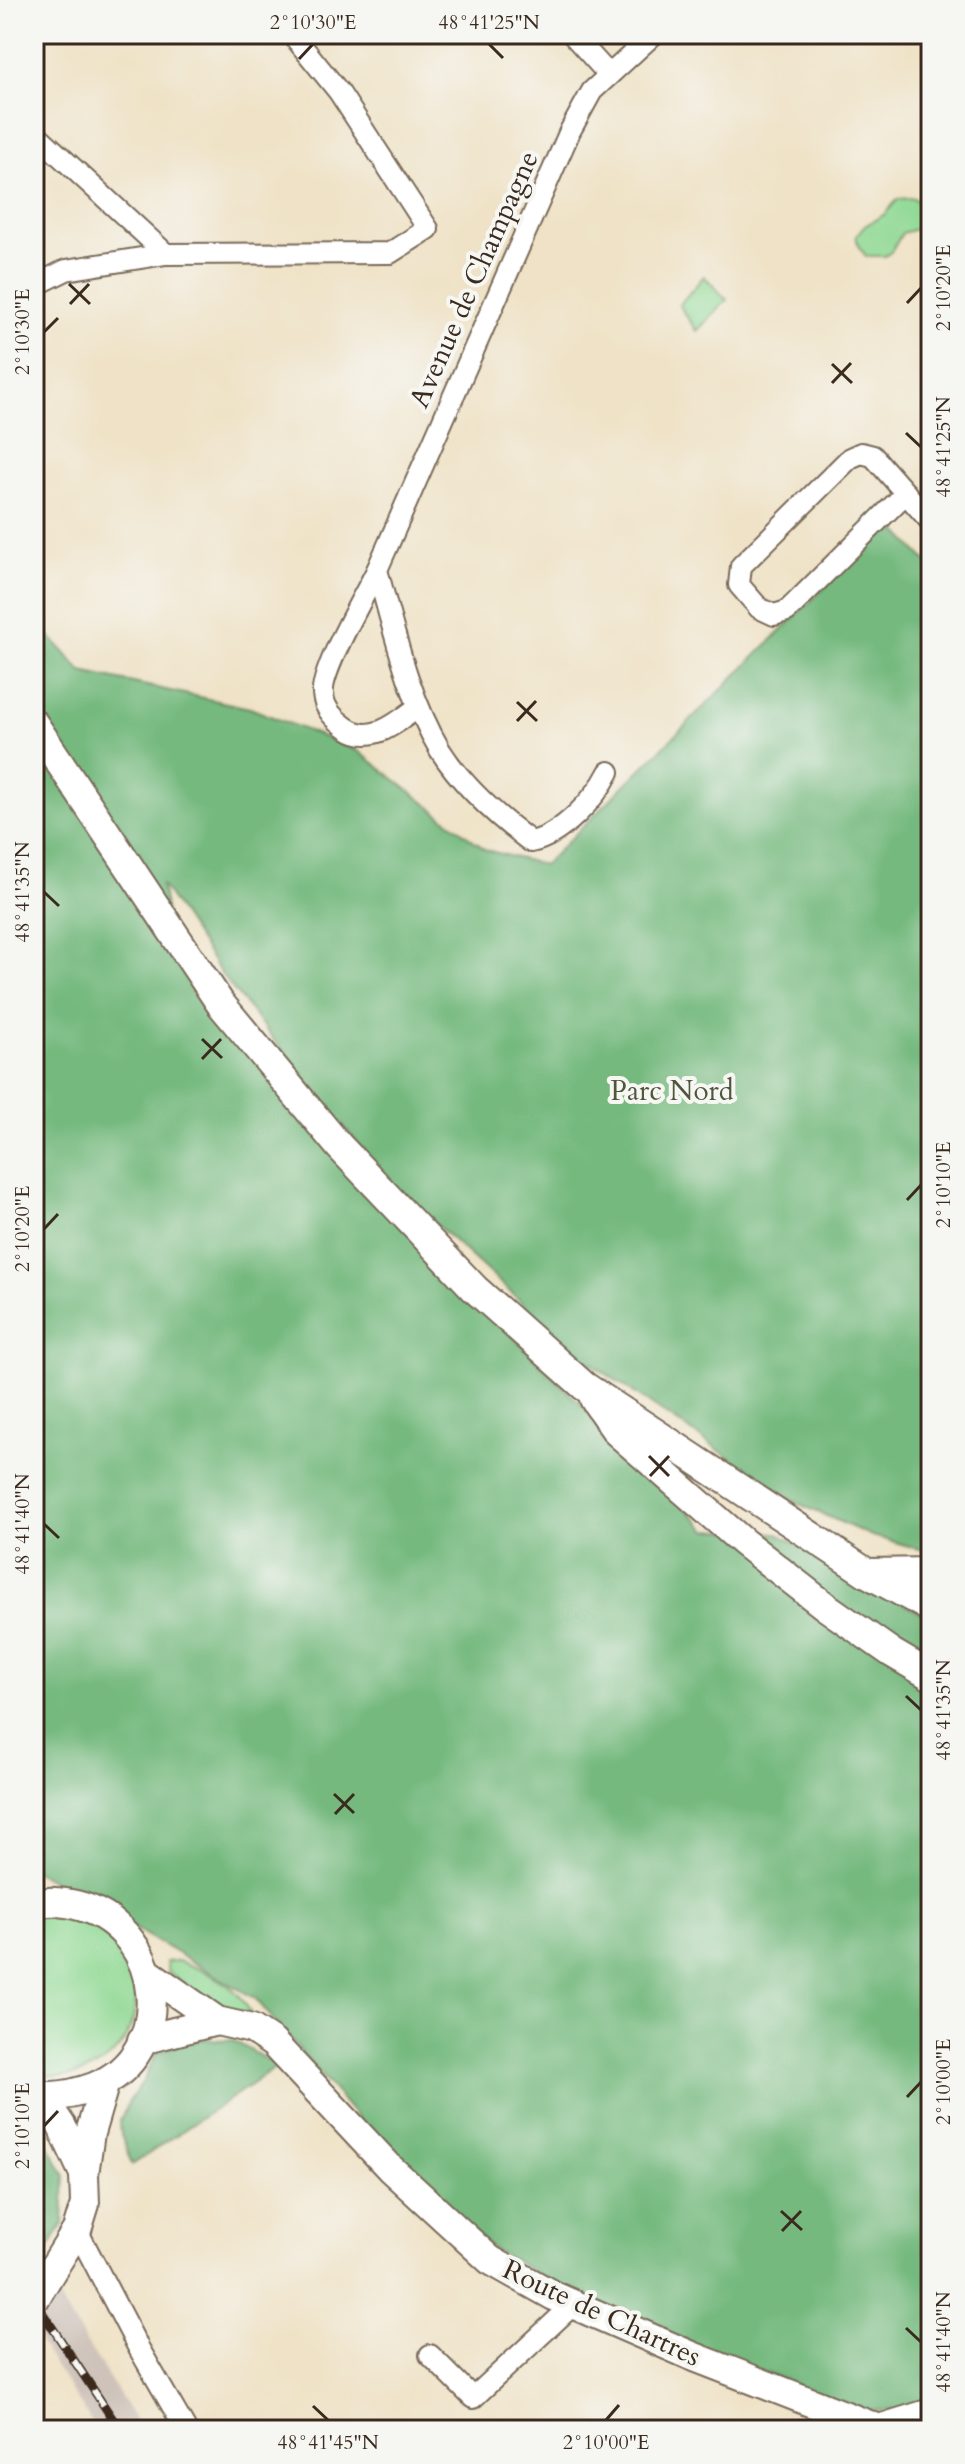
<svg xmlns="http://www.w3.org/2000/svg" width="965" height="2464" viewBox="0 0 965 2464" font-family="Cardo,serif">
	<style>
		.industrial { fill: #cec2b9 }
		.green { fill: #91d994; stroke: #668259; stroke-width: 2 }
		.forest { fill: #74b97e; stroke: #58724e; stroke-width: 2 }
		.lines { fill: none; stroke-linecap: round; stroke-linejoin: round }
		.minor-casing { stroke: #7a6a59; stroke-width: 24 }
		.secondary-casing { stroke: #7a6a59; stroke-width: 32 }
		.minor { stroke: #fff; stroke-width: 20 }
		.secondary { stroke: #fff; stroke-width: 28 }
		.rail-casing { stroke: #3b2a1e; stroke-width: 9 }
		.rail { stroke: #f6f6f2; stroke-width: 6; stroke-dasharray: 18; stroke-linecap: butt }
		.secondary-bridge-casing { stroke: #7a6a59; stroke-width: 32; stroke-linecap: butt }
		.secondary-bridge { stroke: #fff; stroke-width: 28 }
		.ticks { fill: none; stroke: #3b2a1e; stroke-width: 3 }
		.labels { text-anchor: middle; stroke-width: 8; stroke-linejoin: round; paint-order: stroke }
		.street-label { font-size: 28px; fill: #3b2a1e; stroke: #f6f6f2 }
		.park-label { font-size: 28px; fill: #50563c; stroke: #f6f6f2 }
		.neatline { fill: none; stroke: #3b2a1e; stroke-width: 3 }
		.ticks-label { font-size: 20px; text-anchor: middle; fill: #3b2a1e }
	</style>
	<rect width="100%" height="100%" fill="#f6f6f2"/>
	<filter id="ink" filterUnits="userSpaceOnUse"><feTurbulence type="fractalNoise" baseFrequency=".0125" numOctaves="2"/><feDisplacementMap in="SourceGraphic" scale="16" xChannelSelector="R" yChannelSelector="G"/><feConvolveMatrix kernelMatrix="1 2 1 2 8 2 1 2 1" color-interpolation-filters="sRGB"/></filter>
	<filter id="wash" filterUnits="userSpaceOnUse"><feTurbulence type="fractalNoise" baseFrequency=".006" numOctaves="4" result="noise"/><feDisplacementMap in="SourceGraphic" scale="32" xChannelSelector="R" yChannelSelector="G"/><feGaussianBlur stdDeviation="1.8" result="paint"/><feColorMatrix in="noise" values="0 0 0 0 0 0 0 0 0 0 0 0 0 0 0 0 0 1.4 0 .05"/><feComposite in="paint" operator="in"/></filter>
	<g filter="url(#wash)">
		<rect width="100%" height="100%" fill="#efe2c6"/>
		<polygon class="industrial" points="55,2293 142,2430 97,2430 34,2334 34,2326"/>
		<g class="green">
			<polygon points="914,198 926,211 920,228 902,233 892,251 885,256 866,256 859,247 856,236 863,227 885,214 898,199"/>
			<polygon points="704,276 727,300 697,331 679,305"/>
			<path d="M48,1915C174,1916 160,2098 34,2074V1918Z"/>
			<path d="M178,1961C204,1970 240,1985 250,2013L210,2006L168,1972L166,1962Z"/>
		</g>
		<g class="forest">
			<polygon points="890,523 931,566 931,1552 872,1536 795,1502 583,1358 387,1180 224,978 161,884 173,954 469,1293 707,1530 777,1533 931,1619 931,2395 900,2411 856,2410 585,2300 493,2249 392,2159 256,1999 34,1870 34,619 82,672 250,708 358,751 486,850 544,865"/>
			<polygon points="202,2039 232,2040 278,2066 132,2165 121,2135 120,2120 128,2103 144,2080 156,2054 181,2043"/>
			<polygon points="34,2127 42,2133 65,2176 63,2224 37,2267 34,2263"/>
		</g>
	</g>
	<g filter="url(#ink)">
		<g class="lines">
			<defs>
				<g id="minor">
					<polyline points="572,34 609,75"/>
					<polyline points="34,132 166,254"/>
					<polyline points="34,286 66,270 166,254 390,253 428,229 339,92 292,34"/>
					<polyline points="906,493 787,611 774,615 759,608 739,585 741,566 850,458 861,453 873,456 931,522"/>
					<path d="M377,570C365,595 320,671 323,694C324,710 336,720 347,728C372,745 398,722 418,707"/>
					<path d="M609,772C596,798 561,836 531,842C499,818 462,785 440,750C408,696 394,630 377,570L570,131L592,91L654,34"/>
					<polyline points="77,2230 138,2347 186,2430"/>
					<polyline points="430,2355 473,2398 574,2304"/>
				</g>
				<g id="secondary">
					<polyline points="34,724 220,1003 339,1146 475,1289 584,1386 867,1573 931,1608"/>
					<polyline points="594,1399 617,1432 743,1542 825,1606 892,1653 931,1676"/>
					<polyline points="868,1573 931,1572"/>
					<path d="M34,1904C49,1900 68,1902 83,1907C164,1933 178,2053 94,2087C75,2094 54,2099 34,2094"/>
					<polyline points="148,1973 217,2021 252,2029 273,2043 391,2169 490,2260 554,2296 692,2356 882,2430"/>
					<polyline points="142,2040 217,2021"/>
					<polyline points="41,2095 62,2127 84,2174"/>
					<polyline points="54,2267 77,2230 85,2204 84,2174 90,2133 105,2082"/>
					<polyline points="879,2429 931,2413"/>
				</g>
			</defs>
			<use href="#minor" class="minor-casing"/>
			<use href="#secondary" class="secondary-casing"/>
			<use href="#minor" class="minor"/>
			<use href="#secondary" class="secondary"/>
			<defs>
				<polyline id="rail" points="34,2300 120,2430"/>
			</defs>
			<use href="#rail" class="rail-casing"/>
			<use href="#rail" class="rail"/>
			<defs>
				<polyline id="secondary-bridge" points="34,2300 54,2267"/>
			</defs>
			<use href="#secondary-bridge" class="secondary-bridge-casing"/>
			<use href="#secondary-bridge" class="secondary-bridge"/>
		</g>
	</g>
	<path class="ticks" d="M489,44L503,58M299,59L313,44M69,284L90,304M907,303L921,288M70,304L89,284M44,332L58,318M832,364L852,383M832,383L851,363M906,433L921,447M517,702L537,721M517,721L536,701M44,892L59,906M202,1039L222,1058M202,1059L221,1039M907,1200L921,1185M44,1229L58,1214M649,1456L669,1476M650,1476L669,1456M44,1524L59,1538M906,1696L921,1710M334,1794L354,1813M335,1814L354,1794M907,2097L921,2082M44,2126L58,2111M781,2211L802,2230M782,2231L801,2211M906,2328L921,2342M313,2406L328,2420M606,2420L619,2405"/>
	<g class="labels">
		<g class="street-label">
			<text transform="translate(473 279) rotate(-66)" y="10">Avenue de Champagne</text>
			<text transform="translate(602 2312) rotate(25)" y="10">Route de Chartres</text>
		</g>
		<g class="park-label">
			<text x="672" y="1100">Parc Nord</text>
		</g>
	</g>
	<rect width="965" height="2464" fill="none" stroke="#f6f6f2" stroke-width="88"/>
	<rect x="44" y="44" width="877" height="2376" class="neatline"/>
	<g class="ticks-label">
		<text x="313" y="29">2°10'30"E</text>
		<text x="489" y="29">48°41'25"N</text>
		<text transform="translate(943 288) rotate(-90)" y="7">2°10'20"E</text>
		<text transform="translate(22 332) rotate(-90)" y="7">2°10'30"E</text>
		<text transform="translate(943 447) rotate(-90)" y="7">48°41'25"N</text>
		<text transform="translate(22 892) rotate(-90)" y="7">48°41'35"N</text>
		<text transform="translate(943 1185) rotate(-90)" y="7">2°10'10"E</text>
		<text transform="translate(22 1229) rotate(-90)" y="7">2°10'20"E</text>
		<text transform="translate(22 1524) rotate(-90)" y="7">48°41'40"N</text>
		<text transform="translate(943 1710) rotate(-90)" y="7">48°41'35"N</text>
		<text transform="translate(943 2082) rotate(-90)" y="7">2°10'00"E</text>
		<text transform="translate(22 2126) rotate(-90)" y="7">2°10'10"E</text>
		<text transform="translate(943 2342) rotate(-90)" y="7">48°41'40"N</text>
		<text x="328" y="2449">48°41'45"N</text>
		<text x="606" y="2449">2°10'00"E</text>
	</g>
</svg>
